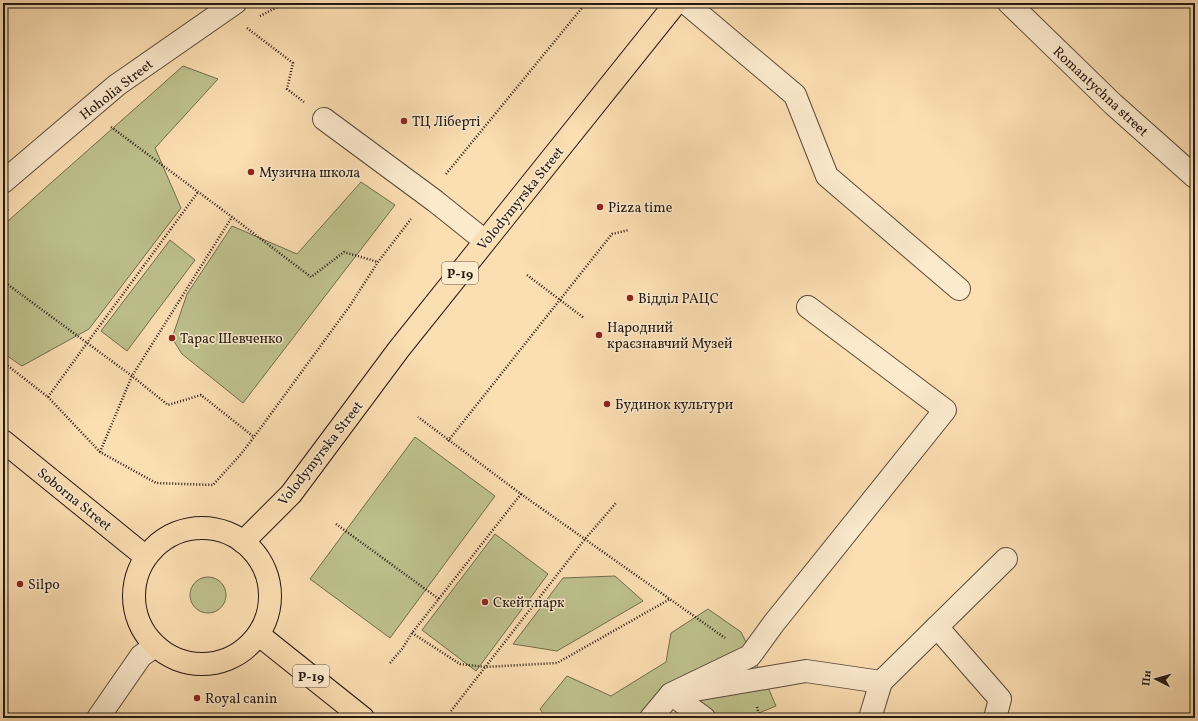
<svg xmlns="http://www.w3.org/2000/svg" width="1198" height="721" viewBox="0 0 1198 721" font-family="Vollkorn,serif">
	<style>
		.green { fill: #bec18d; stroke: #726c4f }
		.lines { fill: none; stroke-linecap: round; stroke-linejoin: round }
		.minor-casing { stroke: #5a4a39; stroke-width: 24 }
		.major-casing { stroke: #251811; stroke-width: 24 }
		.path { stroke: #251811; stroke-width: 2.5; stroke-dasharray: 1 2; stroke-linecap: butt }
		.minor { stroke: #fceacd; stroke-width: 22 }
		.major { stroke: #fbdeb2; stroke-width: 22 }
		.poi-dot { fill: #8f2418; stroke: #fceacd; stroke-width: 1.5 }
		.labels { text-anchor: middle; stroke-width: 3; stroke-linejoin: round; paint-order: stroke }
		.shield { fill: #fceacd; stroke: #665749; stroke-width: 1 }
		.shield-label { font-size: 13px; font-weight: bold; fill: #251811 }
		.street-label { font-size: 14px; fill: #251811; stroke: #fceacd }
		.poi-label { font-size: 14px; fill: #251811; stroke: #fceacd; text-anchor: start }
	</style>
	<rect width="100%" height="100%" fill="#fbdeb2"/>
	<filter id="stains"><feTurbulence type="fractalNoise" baseFrequency=".005" numOctaves="4"/><feColorMatrix values="0 0 0 0 .2 0 0 0 0 .09 0 0 0 0 .02 0 0 0 .5 -.17"/></filter>
	<radialGradient id="worn" r=".72"><stop offset=".6" stop-color="#630" stop-opacity="0"/><stop offset="1" stop-color="#630" stop-opacity=".3"/></radialGradient>
	<g class="green">
		<polygon points="183,66 218,79 155,148 181,208 89,329 22,366 3,353 3,227 8,221"/>
		<polygon points="361,182 395,205 243,403 182,354 172,338 187,294 232,226 297,254"/>
		<polygon points="170,240 195,260 127,351 101,331"/>
		<polygon points="415,437 495,496 390,638 310,579"/>
		<polygon points="495,534 548,574 476,671 422,630"/>
		<polygon points="615,576 643,601 557,651 513,644 563,578"/>
		<circle cx="208" cy="595" r="18"/>
		<polygon points="708,609 741,632 767,685 776,706 747,718 724,718 673,707 651,718 546,718 540,709 567,676 611,696 666,662 671,633"/>
	</g>
	<g class="lines">
		<defs>
			<g id="minor">
				<polyline points="686,3 795,95 827,176 959,289"/>
				<polyline points="1009,3 1113,104 1195,177"/>
				<polyline points="324,119 435,201 485,241"/>
				<polyline points="3,182 117,85 235,3"/>
				<polyline points="937,627 1000,699 995,718"/>
				<polyline points="98,718 141,656 155,646"/>
				<polyline points="651,718 671,694 806,671 881,682 1006,559"/>
				<polyline points="704,718 671,694 750,656 774,623 945,410 808,307"/>
				<polyline points="870,718 881,682"/>
			</g>
			<g id="major">
				<polyline points="3,441 146,557"/>
				<circle cx="202" cy="596" r="68"/>
				<polyline points="243,542 291,494 399,349 676,3"/>
				<polyline points="259,635 363,718"/>
			</g>
		</defs>
		<use href="#minor" class="minor-casing"/>
		<use href="#major" class="major-casing"/>
		<g class="path">
			<polyline points="578,3 583,7"/>
			<polyline points="260,16 285,3"/>
			<polyline points="247,28 293,63 287,89 304,102"/>
			<polyline points="111,127 232,217 311,277 344,252 378,262"/>
			<polyline points="446,174 586,3"/>
			<polyline points="3,214 8,209"/>
			<polyline points="527,275 584,318"/>
			<polyline points="3,281 132,376 168,405 201,395 254,437"/>
			<polyline points="3,362 48,397 100,452 156,483 213,485 241,454 254,437 349,307 378,262 411,219"/>
			<polyline points="48,397 87,343 198,192"/>
			<polyline points="448,441 612,234 629,230"/>
			<polyline points="100,452 132,376 232,217"/>
			<polyline points="521,494 725,638"/>
			<polyline points="336,524 439,599"/>
			<polyline points="412,633 460,664 485,667 557,663 670,599"/>
			<polyline points="390,663 402,649 412,633 521,494 418,417"/>
			<polyline points="757,707 760,718"/>
			<polyline points="451,711 585,539 616,503"/>
		</g>
		<use href="#minor" class="minor"/>
		<use href="#major" class="major"/>
	</g>
	<g class="poi-dot">
		<circle cx="404" cy="121" r="4"/>
		<circle cx="251" cy="172" r="4"/>
		<circle cx="600" cy="207" r="4"/>
		<circle cx="630" cy="298" r="4"/>
		<circle cx="599" cy="335" r="4"/>
		<circle cx="172" cy="338" r="4"/>
		<circle cx="607" cy="404" r="4"/>
		<circle cx="20" cy="584" r="4"/>
		<circle cx="485" cy="602" r="4"/>
		<circle cx="197" cy="698" r="4"/>
	</g>
	<g class="labels">
		<g class="shield">
			<rect x="442" y="262" width="36" height="22" rx="3"/>
			<rect x="293" y="665" width="36" height="22" rx="3"/>
		</g>
		<g class="shield-label">
			<text x="460" y="278">Р-19</text>
			<text x="311" y="681">Р-19</text>
		</g>
		<g class="street-label">
			<text transform="translate(116 89) rotate(-38)" y="5">Hoholia Street</text>
			<text transform="translate(1101 91) rotate(43)" y="5">Romantychna street</text>
			<text transform="translate(520 198) rotate(-51)" y="5">Volodymyrska Street</text>
			<text transform="translate(320 453) rotate(-52)" y="5">Volodymyrska Street</text>
			<text transform="translate(75 499) rotate(39)" y="5">Soborna Street</text>
		</g>
		<g class="poi-label">
			<text x="412" y="126">ТЦ Ліберті</text>
			<text x="259" y="177">Музична школа</text>
			<text x="608" y="212">Pizza time</text>
			<text x="638" y="303">Відділ РАЦС</text>
			<text x="607" y="332">Народний<tspan x="607" dy="16">краєзнавчий Музей</tspan></text>
			<text x="180" y="343">Тарас Шевченко</text>
			<text x="615" y="409">Будинок культури</text>
			<text x="28" y="589">Silpo</text>
			<text x="493" y="607">Скейт парк</text>
			<text x="205" y="703">Royal canin</text>
		</g>
	</g>
	<rect width="1198" height="721" fill="none" stroke="#fbdeb2" stroke-width="16"/>
	<rect x="4" y="4" width="1190" height="713" fill="none" stroke="#251811" stroke-width="2"/>
	<rect x="8" y="8" width="1182" height="705" fill="none" stroke="#251811"/>
	<g transform="translate(1156 679) rotate(276)" stroke="#fceacd" stroke-width="3" paint-order="stroke">
	<path d="M0-3L7 15L0 10L-7 15Z" fill="#251811"/>
	<text y="-6" font-size="11" font-weight="bold" text-anchor="middle" fill="#251811">Пн</text>
	</g>
	<rect width="100%" height="100%" filter="url(#stains)"/>
	<rect width="100%" height="100%" fill="url(#worn)"/>
</svg>
